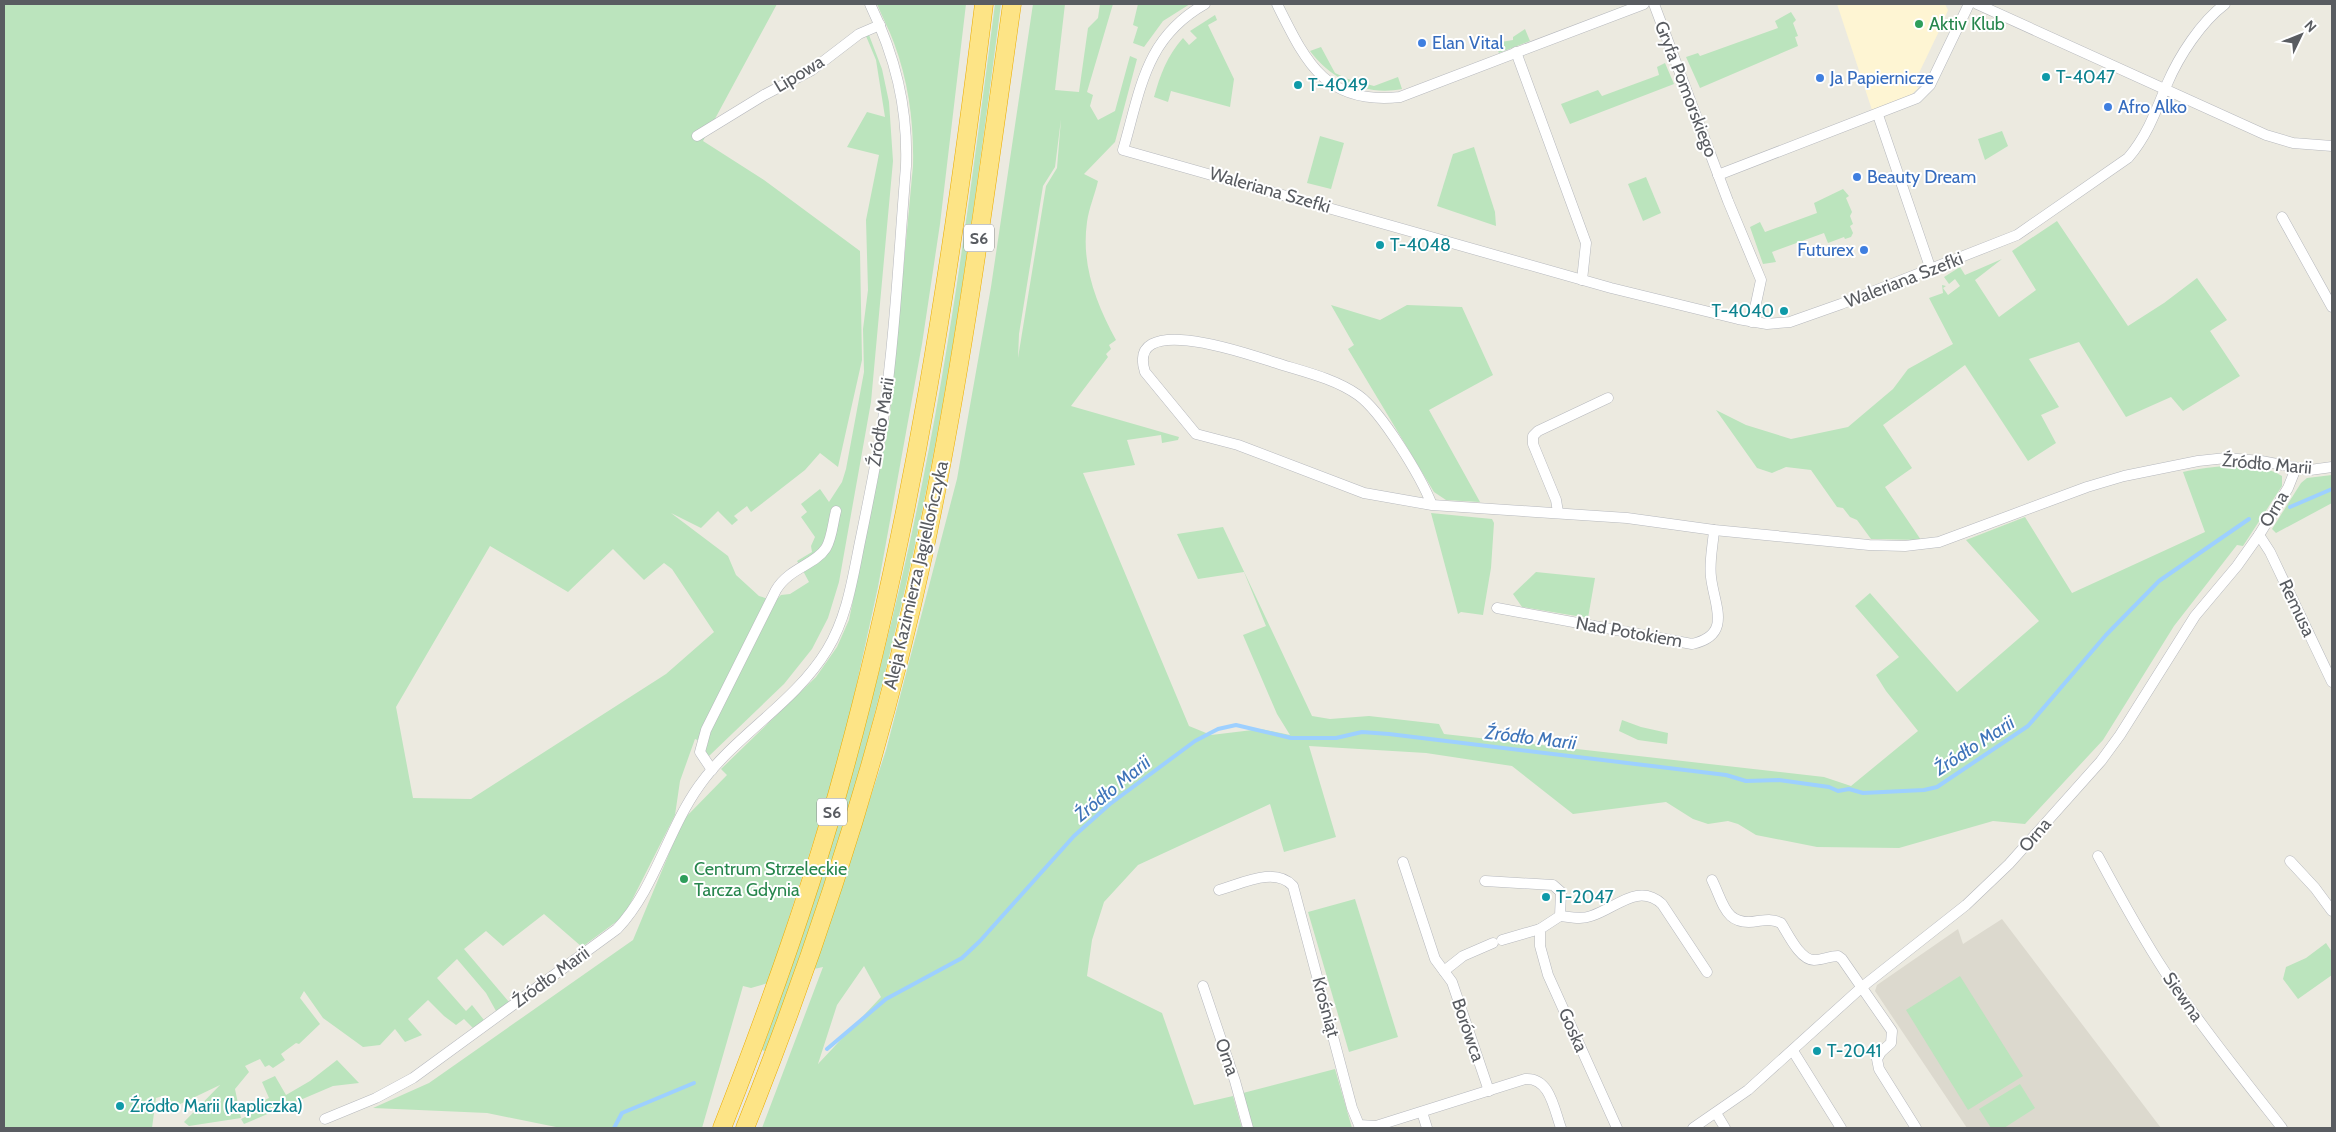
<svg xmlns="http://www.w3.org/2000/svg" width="2336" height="1132" viewBox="0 0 2336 1132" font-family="Cabin,sans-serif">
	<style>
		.commercial { fill: #fef5d3 }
		.education { fill: #dcd9ce }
		.green { fill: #bbe4bd; fill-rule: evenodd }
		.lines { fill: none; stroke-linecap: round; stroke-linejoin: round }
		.stream { stroke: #9dd0ff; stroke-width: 4 }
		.minor-casing { stroke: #b6b8bd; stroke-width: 11 }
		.motorway-casing { stroke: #ebac00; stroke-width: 19 }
		.minor { stroke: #fff; stroke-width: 10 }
		.motorway { stroke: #fde486; stroke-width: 18 }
		.leisure-dot { fill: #2e9e5b; stroke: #fff; stroke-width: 2 }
		.shop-dot { fill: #3f7fe0; stroke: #fff; stroke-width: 2 }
		.culture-dot { fill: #0f9aa8; stroke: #fff; stroke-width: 2 }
		.labels { text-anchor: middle; stroke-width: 4; stroke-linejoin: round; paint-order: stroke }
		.shield { fill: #fff; stroke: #8b8d90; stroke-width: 1 }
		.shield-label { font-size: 16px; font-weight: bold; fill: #595c61 }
		.leisure-label { font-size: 18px; fill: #27864d; stroke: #fff; text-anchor: start }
		.shop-label { font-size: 18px; fill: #366cbe; stroke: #fff; text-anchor: start }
		.street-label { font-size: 18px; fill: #595c61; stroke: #fff }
		.culture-label { font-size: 18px; fill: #0d838f; stroke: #fff; text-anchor: start }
		.water-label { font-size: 19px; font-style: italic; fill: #3e74b9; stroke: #fff }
	</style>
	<rect width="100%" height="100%" fill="#eceae0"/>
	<polygon class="commercial" points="1837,4 1945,4 1948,10 1941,27 1919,73 1912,81 1918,88 1912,94 1900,101 1872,110"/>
	<polygon class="education" points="2002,919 2161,1128 1967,1128 1875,991 1877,985 1958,929 1963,944"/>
	<g class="green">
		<path d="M4,4H777L703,141L764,180L860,251L862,360L838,467L820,453L805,470L751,512L747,506L734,516L738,520L732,525L718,511L701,528L671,513L728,556L736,575L759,596L775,601L781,595L790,594L809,582L802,569L824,555L838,511L830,510L832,514L823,548L799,564L797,561L812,552L811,546L815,537L801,517L807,512L801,504L820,489L829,502L842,482L846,469L864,372L863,329L868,290L866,220L879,155L847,147L867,112L885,117L876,60L866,36L869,35L882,69L889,102L893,161L871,402L839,582L828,618L812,649L784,684L709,756L703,750L708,744L695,739L680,781L675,815L624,916L582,947L544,914L503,946L486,931L464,949L509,1002L496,1011L486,993L457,959L437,978L466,1011L472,1005L484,1020L473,1028L464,1019L456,1025L444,1016L428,1000L408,1019L422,1035L405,1042L395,1029L380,1045L363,1047L323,1018L304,991L300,998L320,1024L299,1044L296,1043L281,1054L285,1060L273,1068L269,1065L265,1067L260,1059L245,1066L249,1072L235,1089L241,1118L189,1126L184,1122L220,1085L174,1107L166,1095L156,1098L152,1128H4ZM490,546L568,592L613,549L644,580L664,563L672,569L714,632L666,674L471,799L413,798L396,707Z"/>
		<path d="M877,4H966L940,224L922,344L878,587L849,719L828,796L768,983L751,988L743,986L702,1128H561L487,1113L373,1108L429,1083L633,940L683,820L727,775L721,769L816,677L837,647L849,620L889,423L913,166C914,124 909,83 894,43C889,29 882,17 877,4Z"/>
		<path d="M995,4H1001C977,188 953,372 913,554C887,671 857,789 819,904C802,953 785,1002 767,1052L762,1050C823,880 874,708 912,532C950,358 972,180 995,4Z"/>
		<path d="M1033,4H1065L1055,90L1079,92L1088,28L1098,18L1100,4H1113L1087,92L1093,95L1090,106L1098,120L1115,111L1130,56L1137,59L1115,142L1084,174L1098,181C1095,194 1089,208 1087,222C1081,265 1096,303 1116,340L1109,345L1111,349L1106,354L1108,357L1071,406L1179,437L1178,440L1162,443L1161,435L1127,440L1135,465L1083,473L1189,726L1211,735L1261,729L1290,735L1277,714L1243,635L1266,626L1244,572L1198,579L1177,534L1223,527L1312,716L1330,719L1369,716L1439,724L1444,734L1824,777L1851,786L1918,731L1886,691L1876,675L1899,657L1855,606L1870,593L1957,692L2039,621L1966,540L2025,517L2072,593L2205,532L2183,472C2210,466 2258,460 2282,476V486L2243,546L2237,545L2174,626L2103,740L2025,824L1993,821L1899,848L1817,847L1756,835L1738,824L1728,821L1708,824L1693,819L1666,802L1573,814L1512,766L1426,753L1309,746L1336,837L1284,852L1270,804L1138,865L1104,902L1092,940L1087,976L1162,1013L1194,1105L1233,1096L1242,1128H762L823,967L814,969L886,750L957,479L991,287ZM1061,119L1057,168L1046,186L1018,358L1019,334L1043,186L1055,167ZM864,966L881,997L818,1064L837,1005Z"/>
		<polygon points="1138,4 1190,4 1163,21 1144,47 1133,43 1138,27 1133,25"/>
		<polygon points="1791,12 1796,20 1793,23 1798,36 1795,37 1798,46 1700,88 1686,57 1698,53 1700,56 1778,28 1775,21"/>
		<path d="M1215,15L1217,20L1208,25L1234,79L1230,107L1171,91L1168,102L1154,97C1160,75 1167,56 1183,38L1189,45L1197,38L1190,31Z"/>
		<polygon points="1525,29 1530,41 1499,53 1495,43 1513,40 1513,37"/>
		<path d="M1321,47L1335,73L1348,79L1374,86L1398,77L1402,89C1365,96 1332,80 1310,51Z"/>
		<polygon points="1665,63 1674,84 1570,124 1561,104 1598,90 1602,96 1659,75 1657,67"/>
		<polygon points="2002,131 2008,146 1985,160 1978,139"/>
		<polygon points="1320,136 1344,143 1331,189 1307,183"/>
		<polygon points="1474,147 1495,212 1496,226 1437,206 1453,154"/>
		<polygon points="1646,177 1661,213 1643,221 1628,184"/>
		<polygon points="1843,189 1849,196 1846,198 1852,212 1850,216 1853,224 1850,226 1853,233 1851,237 1845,239 1844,237 1828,243 1824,233 1772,252 1776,262 1763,264 1750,227 1760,222 1765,232 1817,213 1814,203"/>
		<polygon points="2057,221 2128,326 2164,303 2197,278 2227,320 2210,331 2240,376 2183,411 2171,397 2126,417 2079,342 2029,359 2059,407 2041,415 2056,443 2028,461 1965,365 1883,425 1912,468 1885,487 1921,540 1871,539 1857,520 1850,517 1843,508 1837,507 1811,470 1786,467 1772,473 1757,468 1716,410 1746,425 1791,439 1848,427 1893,389 1908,369 1953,344 1929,298 1943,293 1942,285 1946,286 1943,288 1948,295 1960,286 1955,279 1949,284 1944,277 1960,267 1965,275 2002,259 1975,280 1999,317 2036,290 2012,251"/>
		<polygon points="1331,305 1380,320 1407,305 1462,307 1493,375 1429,410 1480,502 1446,500 1434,492 1348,349 1354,345"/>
		<polygon points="2332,475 2332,503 2276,533 2272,529 2301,483 2307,478"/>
		<polygon points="1431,513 1492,519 1494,523 1491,568 1483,615 1461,612 1458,614"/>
		<polygon points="1536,572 1595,578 1588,618 1522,607 1513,594"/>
		<polygon points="1622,720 1641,727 1668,733 1667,744 1638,740 1619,731"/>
		<polygon points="1355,899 1398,1037 1349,1052 1308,912"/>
		<polygon points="2326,943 2332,952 2332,975 2298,999 2283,979 2286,967 2306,958"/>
		<polygon points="1960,976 2023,1076 1968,1110 1906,1010"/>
		<polygon points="337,1060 359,1083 333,1086 244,1124 241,1119 247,1116 247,1108 269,1098 262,1082 275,1076 286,1095 310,1081"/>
		<polygon points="1335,1069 1352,1128 1253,1128 1243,1093"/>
		<polygon points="2020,1084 2035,1108 2004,1128 1991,1128 1979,1109"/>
	</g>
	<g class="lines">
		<g class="stream">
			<polyline points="2290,507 2332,489"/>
			<polyline points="827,1049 886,999 962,958 980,941 1074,836 1110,804 1195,741 1218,729 1236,725 1291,738 1336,738 1362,732 1389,734 1726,775 1746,781 1779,780 1829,787 1838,791 1849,789 1863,793 1924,790 1937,787 2028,726 2106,635 2159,581 2249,519"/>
			<polyline points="614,1128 622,1113 694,1083"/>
		</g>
		<defs>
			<g id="minor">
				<path d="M1205,4C1145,38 1141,88 1123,150L1611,288L1738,319L1767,324L1790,322L1841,304L2017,235L2128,158C2147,136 2156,111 2167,84C2179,56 2201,22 2225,4"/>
				<path d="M1277,4C1306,62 1325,105 1400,97L1644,4"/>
				<polyline points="1654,4 1728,201 1761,280 1752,322"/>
				<polyline points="1977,4 2266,135 2293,143 2332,146"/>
				<polyline points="1516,52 1586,243 1582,280"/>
				<polyline points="1878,115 1931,270"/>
				<polyline points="697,136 764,95 812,70 859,34 880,25"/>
				<polyline points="1718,175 1917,98 1930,85 1969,4"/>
				<polyline points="2282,217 2332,307"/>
				<path d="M1432,505C1421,477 1382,412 1358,395C1334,378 1301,371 1273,362C1251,355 1125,310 1145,372L1196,434L1238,445L1364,493L1432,505L1627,518L1714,530L1869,545L1905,546L1939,542L2087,487L2124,476L2198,461L2226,458L2261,461L2310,470L2332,467"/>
				<polyline points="1558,512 1556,500 1533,444 1533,436 1538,431 1608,398"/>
				<polyline points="2259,535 2270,552 2332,682"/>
				<path d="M1497,608L1692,644C1733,635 1714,605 1711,577C1709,562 1713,545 1714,530"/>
				<path d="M712,770L700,752L706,730L776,590C789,568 815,565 826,548C832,538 833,522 836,511"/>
				<path d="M2098,856C2119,895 2140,934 2165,972C2201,1026 2242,1077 2282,1128"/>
				<polyline points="2290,861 2315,888 2332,911"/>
				<polyline points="1403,862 1435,959 1452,982 1489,1091"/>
				<path d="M1712,880C1724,904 1725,927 1758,921C1767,920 1773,919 1781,923C1788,934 1800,960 1814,960C1822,960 1830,956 1838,956L1842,959L1892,1031L1891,1043L1881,1052L1877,1059L1879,1069L1916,1128"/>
				<polyline points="1485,881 1553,885 1561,892 1560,916 1540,929 1540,946 1548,975 1617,1128"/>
				<path d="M1219,890C1241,884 1275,866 1293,886L1352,1108L1359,1125L1376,1126L1525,1079C1550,1077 1554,1109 1561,1128"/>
				<path d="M1560,916C1570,917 1582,920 1591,916C1615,909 1638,882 1662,904L1707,972"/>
				<polyline points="1502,940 1540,929"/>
				<polyline points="1444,971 1463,956 1493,943"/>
				<polyline points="1203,986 1235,1081 1248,1128"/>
				<polyline points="1793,1051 1841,1128"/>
				<polyline points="1422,1112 1427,1128"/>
				<polyline points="1716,1113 1725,1128"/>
				<path d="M325,1119L376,1098L413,1078L617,929C655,889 667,831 699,786C735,735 794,704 827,650C848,616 853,575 861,537C869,498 877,459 883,420C895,336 899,251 906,166C908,107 895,56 870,4"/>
				<polyline points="1693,1128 1748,1090 1862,987 1966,905 2009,864 2101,761 2120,735 2195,616 2237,566 2259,535 2288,488 2296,468"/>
			</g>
			<g id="motorway">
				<path d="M722,1128C768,1011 811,892 844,770C913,519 952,262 984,4"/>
				<path d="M745,1128C819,943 881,751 923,556C962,373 986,188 1012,4"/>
			</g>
		</defs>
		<use href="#minor" class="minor-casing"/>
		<use href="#motorway" class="motorway-casing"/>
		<use href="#minor" class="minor"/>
		<use href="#motorway" class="motorway"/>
	</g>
	<g class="leisure-dot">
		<circle cx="1919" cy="24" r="5"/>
		<circle cx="684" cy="879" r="5"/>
	</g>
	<g class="shop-dot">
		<circle cx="1422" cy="43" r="5"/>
		<circle cx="1820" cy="78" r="5"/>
		<circle cx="2108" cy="107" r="5"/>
		<circle cx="1857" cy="177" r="5"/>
		<circle cx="1864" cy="250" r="5"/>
	</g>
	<g class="culture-dot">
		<circle cx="2046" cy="77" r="5"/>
		<circle cx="1298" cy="85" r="5"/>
		<circle cx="1380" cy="245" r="5"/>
		<circle cx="1784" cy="311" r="5"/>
		<circle cx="1546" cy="897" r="5"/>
		<circle cx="1817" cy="1051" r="5"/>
		<circle cx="120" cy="1106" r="5"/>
	</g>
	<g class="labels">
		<g class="shield">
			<rect x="964" y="224.5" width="30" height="27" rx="4"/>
			<rect x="817" y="798.5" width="30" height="27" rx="4"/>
		</g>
		<g class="shield-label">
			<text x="979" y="244">S6</text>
			<text x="832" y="818">S6</text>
		</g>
		<g class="leisure-label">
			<text x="1929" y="30">Aktiv Klub</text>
			<text x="694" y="875">Centrum Strzeleckie<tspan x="694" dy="21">Tarcza Gdynia</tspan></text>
		</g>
		<g class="shop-label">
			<text x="1432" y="49">Elan Vital</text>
			<text x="1830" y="84">Ja Papiernicze</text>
			<text x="2118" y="113">Afro Alko</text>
			<text x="1867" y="183">Beauty Dream</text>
			<text x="1854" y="256" text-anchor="end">Futurex</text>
		</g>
		<g class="street-label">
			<text transform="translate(799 74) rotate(-31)" y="6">Lipowa</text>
			<text transform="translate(1686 89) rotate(69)" y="6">Gryfa Pomorskiego</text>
			<text transform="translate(1270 190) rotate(16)" y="6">Waleriana Szefki</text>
			<text transform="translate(1904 280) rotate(-21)" y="6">Waleriana Szefki</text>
			<text transform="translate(881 422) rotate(-81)" y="6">Źródło Marii</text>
			<text transform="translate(2267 464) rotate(5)" y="6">Źródło Marii</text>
			<text transform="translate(2274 509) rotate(-59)" y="6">Orna</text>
			<text transform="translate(916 575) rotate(-77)" y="6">Aleja Kazimierza Jagiellończyka</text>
			<text transform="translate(2297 608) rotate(65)" y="6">Remusa</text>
			<text transform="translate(1629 632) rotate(10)" y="6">Nad Potokiem</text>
			<text transform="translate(2035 835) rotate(-49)" y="6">Orna</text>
			<text transform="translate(551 977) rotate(-36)" y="6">Źródło Marii</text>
			<text transform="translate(2183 997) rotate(55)" y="6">Siewna</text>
			<text transform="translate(1326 1007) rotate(75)" y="6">Krośniąt</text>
			<text transform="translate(1468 1030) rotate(71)" y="6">Borówca</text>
			<text transform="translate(1573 1030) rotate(66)" y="6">Goska</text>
			<text transform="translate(1227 1057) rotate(71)" y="6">Orna</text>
		</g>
		<g class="culture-label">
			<text x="2056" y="83">T-4047</text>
			<text x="1308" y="91">T-4049</text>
			<text x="1390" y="251">T-4048</text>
			<text x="1774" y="317" text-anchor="end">T-4040</text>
			<text x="1556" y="903">T-2047</text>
			<text x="1827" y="1057">T-2041</text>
			<text x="130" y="1112">Źródło Marii (kapliczka)</text>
		</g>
		<g class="water-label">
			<text transform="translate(1531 737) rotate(7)" y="7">Źródło Marii</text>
			<text transform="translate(1974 745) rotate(-33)" y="7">Źródło Marii</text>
			<text transform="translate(1112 788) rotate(-39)" y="7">Źródło Marii</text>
		</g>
	</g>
	<rect width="2336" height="1132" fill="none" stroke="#595c61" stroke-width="10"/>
	<g transform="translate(2301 35) rotate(47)" stroke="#ffffff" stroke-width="4" paint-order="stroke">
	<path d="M0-4L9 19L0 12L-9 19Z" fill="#595c61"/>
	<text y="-8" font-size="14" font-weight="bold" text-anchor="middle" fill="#595c61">N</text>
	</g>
</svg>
